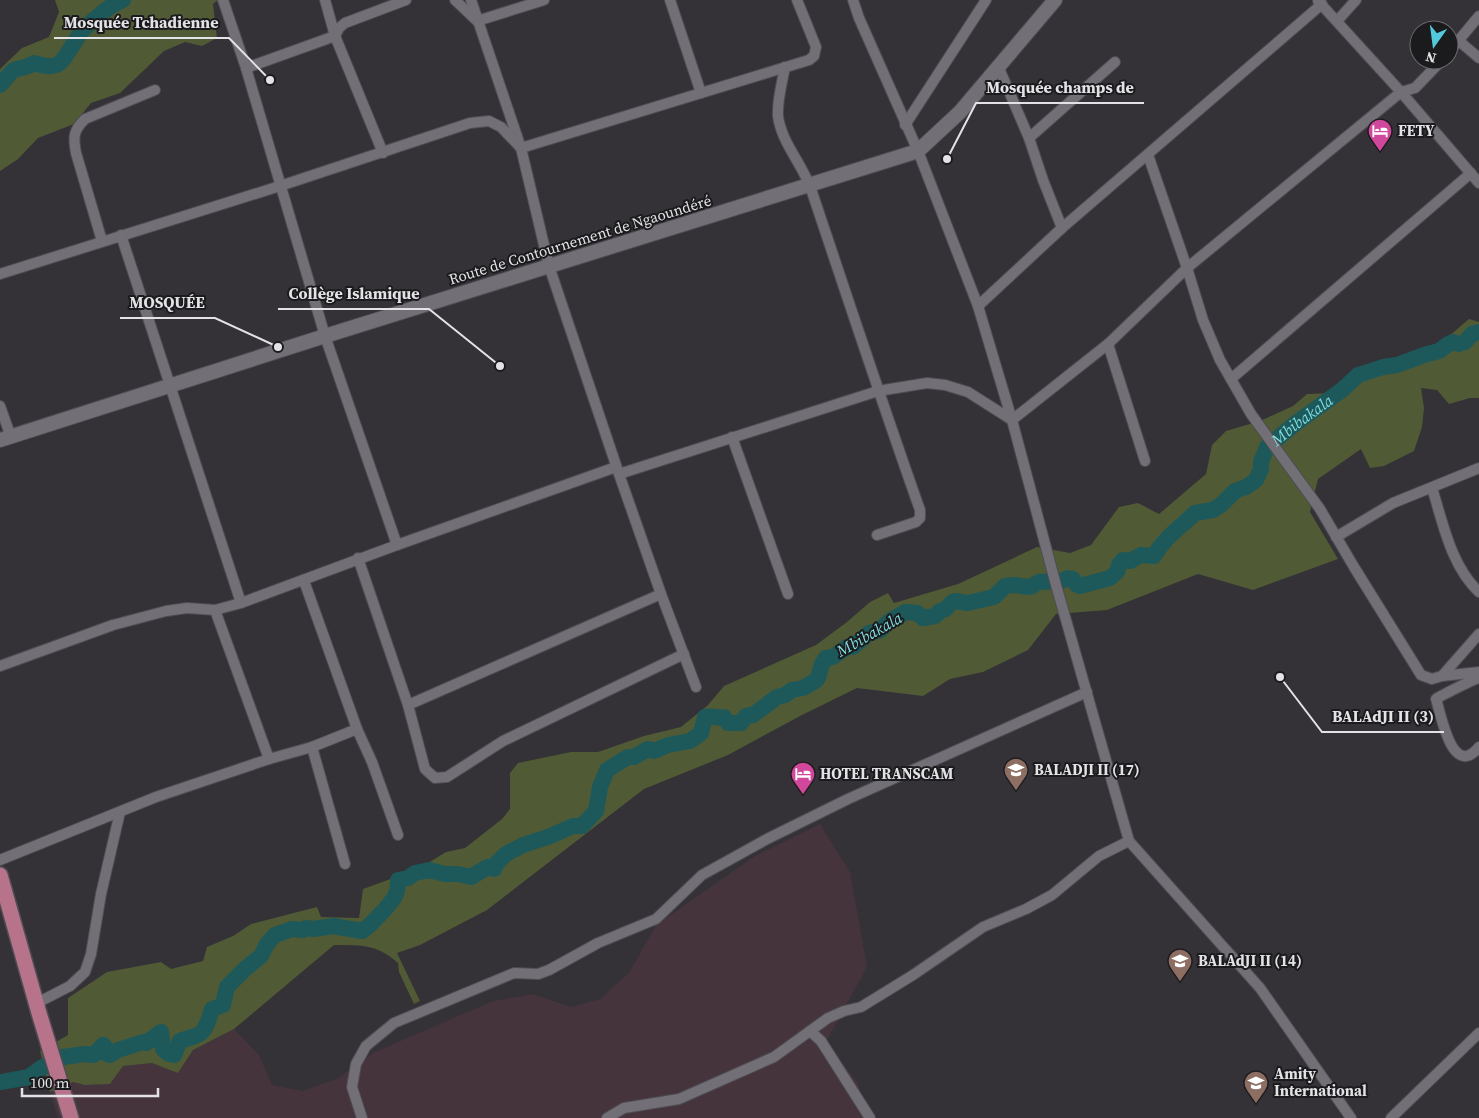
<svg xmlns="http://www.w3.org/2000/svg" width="1479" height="1118" viewBox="0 0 1479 1118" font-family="'Source Serif 4',serif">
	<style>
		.industrial { fill: #46343d }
		.green { fill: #505a35 }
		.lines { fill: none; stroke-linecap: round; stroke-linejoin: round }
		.river { stroke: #1d595b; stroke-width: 16 }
		.minor-casing { stroke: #4f4d53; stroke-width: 12 }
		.tertiary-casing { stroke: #4f4d53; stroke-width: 16 }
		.primary-casing { stroke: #4f4d53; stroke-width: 18 }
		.minor { stroke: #726f76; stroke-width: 10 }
		.tertiary { stroke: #726f76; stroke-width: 14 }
		.primary { stroke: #b6738a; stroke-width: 15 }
		.labels { text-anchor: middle; stroke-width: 4; stroke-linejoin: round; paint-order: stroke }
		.poi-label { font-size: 15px; font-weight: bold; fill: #e3e2e6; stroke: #1b1a1c; text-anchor: start }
		.street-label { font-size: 15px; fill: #e3e2e6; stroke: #1b1a1c }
		.water-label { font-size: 16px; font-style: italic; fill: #7fdde1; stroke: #1b1a1c }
		.leader { fill: none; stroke: #e3e2e6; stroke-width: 2 }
		.callout-dot { fill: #e3e2e6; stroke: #1b1a1c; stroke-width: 2 }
		.callout-label { font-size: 16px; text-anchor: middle; font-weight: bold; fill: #e3e2e6; stroke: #1b1a1c; stroke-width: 4; stroke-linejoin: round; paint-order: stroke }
	</style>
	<rect width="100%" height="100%" fill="#343137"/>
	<polygon class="industrial" points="820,824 850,872 867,967 826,1042 858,1083 868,1118 58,1118 50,1092 73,1082 85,1085 110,1084 123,1066 152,1063 178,1073 193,1050 234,1029 259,1055 272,1085 303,1091 338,1078 375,1052 493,1001 533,994 571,1007 600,999 629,973 656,925 755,856"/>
	<g class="green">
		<polygon points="55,0 218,0 213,4 217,38 202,46 185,42 164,51 120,93 91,103 74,124 38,138 18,159 0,171 0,69 22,48 49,37 59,12"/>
		<path d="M1469,319L1479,322V398H1470L1449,404L1437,390L1421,388L1424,408L1422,427L1414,451L1384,466L1370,468L1361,449L1318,479L1310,512L1338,559L1253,590L1198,574L1107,610L1056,614L1028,650L983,672L950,679L923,696L857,688L802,715L728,755L644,789L487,910L420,945L397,953L420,1001L414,1004L399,972L398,963C375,943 363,946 334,945L234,1029L193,1050L178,1073L152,1063L123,1066L110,1084L85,1085L73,1082L50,1092L40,1051L68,1035V998L107,972L161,962L171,969L203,961L207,947L233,936L251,924L317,907L321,917L359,918L363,889L418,869L446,852L465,848L502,819L510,809V773L518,763L571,752H598L644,736L681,727L708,705L724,686L816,645L847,622L870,602L888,593L894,603L958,584L1037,547L1070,553L1091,545L1119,507L1138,503L1159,514L1206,474L1212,445L1226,431L1260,421L1293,406L1307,394L1335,393L1357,370L1435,348Z"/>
	</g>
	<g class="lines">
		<g class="river">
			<path d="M0,85C5,81 9,73 14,70C21,67 27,68 34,63C42,65 48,68 56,65C64,63 76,38 82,31C92,21 110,5 123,0"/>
			<path id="s1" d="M0,1082L29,1077L41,1068L63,1057L85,1054L94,1055L103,1045L105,1047V1053L110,1055L118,1050L143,1042L146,1043L161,1032L163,1049L169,1054L174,1055L180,1041C185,1039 190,1038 195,1036C206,1034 209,1018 212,1009L223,1005L227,987L246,968L261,956L267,944L275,935L292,929L303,930L306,928L314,929L333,926L362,931C369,927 391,904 395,896C398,891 398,885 398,880L408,878L415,873L429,870L445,874H458L471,877L488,867L494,869L496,864L506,854L523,845L548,837L573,826H582L596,811L600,787L607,770L628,757H634L648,749L654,751L668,745L690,741L701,733L705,717C712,715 718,719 724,717L728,723H741L746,716L753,715L777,697L785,695L792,690L803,688L815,681L818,678L822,664L826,658L833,657L847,647H853L869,633L881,630C887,620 897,618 905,612L917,613L923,618L935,616L940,611L946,609L951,603L955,601L968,603L994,597L1005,586L1014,585L1030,587L1039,582L1061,581L1068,578L1073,579L1076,584L1080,586L1110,578L1117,572L1119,565L1123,560L1130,561L1141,555L1154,556C1164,538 1181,527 1195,513L1213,510L1222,504L1235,491L1246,487L1256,480L1261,469V462L1267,447L1296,423L1342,390L1358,375L1383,367L1397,365L1424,355L1439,351L1447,345L1453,342L1459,344L1465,342L1472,334L1479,332"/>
		</g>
		<defs>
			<g id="minor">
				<polyline points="223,0 246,68 325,336 397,545 616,467"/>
				<polyline points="325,0 335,36 383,153"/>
				<polyline points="455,0 477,21 544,0"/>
				<polyline points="471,0 521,148 549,266 619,474 661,594 696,687"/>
				<polyline points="670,0 701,93"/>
				<polyline points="853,0 859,18 918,151 978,306 1012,420 1056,585 1129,841 1260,988 1351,1118"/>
				<polyline points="1318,1 1401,92 1479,183"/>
				<polyline points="1337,21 1356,0"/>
				<polyline points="1459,41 1479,58"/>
				<polyline points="1449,52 1479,16"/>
				<polyline points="998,66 1029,138 1043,180 1062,228"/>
				<path d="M785,67C782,83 777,100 778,116C781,142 803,165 811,189C847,296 882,403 920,510V518L916,522L877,535"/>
				<polyline points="246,68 335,36 339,28 345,23 406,0"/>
				<polyline points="905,125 986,0"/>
				<polyline points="1029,138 1115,62"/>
				<polyline points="1148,155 1187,268 1203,320 1220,360 1251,414 1320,509 1354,567 1421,675 1432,679 1442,676 1479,672"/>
				<path d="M102,241L76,153C73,137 73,131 85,119L155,90"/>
				<polyline points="0,274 280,186 470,123 489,121 501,127 521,148 809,60 814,56 816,47 797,0"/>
				<polyline points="978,306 1062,228 1322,4"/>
				<polyline points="1108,344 1145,461"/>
				<polyline points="1231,379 1471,173"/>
				<polyline points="0,406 11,437"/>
				<polyline points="732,437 788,594"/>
				<polyline points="619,474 878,391 927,383 945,385 968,392 1012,420 1108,344 1187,268 1401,92 1415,88 1442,60"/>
				<path d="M1432,488C1443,523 1451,566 1479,592"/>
				<polyline points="1336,537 1393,503 1479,468"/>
				<polyline points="358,558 408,705 425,769 435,778 447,777 503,741 684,654"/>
				<polyline points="304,581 357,729 372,762 398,835"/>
				<polyline points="241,603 397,545"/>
				<polyline points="215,610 269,759 312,747 357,729"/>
				<polyline points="0,666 113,625 166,611 187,608 215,610 241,603 121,235"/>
				<polyline points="1442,676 1479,634"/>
				<path d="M1479,678C1474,679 1440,696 1436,699C1441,714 1452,780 1479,747"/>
				<polyline points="408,705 661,594"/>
				<polyline points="312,747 345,864"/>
				<polyline points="0,860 156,797 269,759"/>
				<polyline points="37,1003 70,986 85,972 91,954 101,894 120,812"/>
				<polyline points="810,1031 821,1041 870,1118"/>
				<polyline points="362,1118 352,1087 356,1064 366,1046 394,1023 514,973 538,974 549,970 598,943 656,919 702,875 767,839 848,799 1087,692"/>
				<polyline points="607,1118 624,1108 679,1099 774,1057 828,1018 844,1011 861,1007 913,975 983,927 1026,909 1052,895 1099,856 1129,841"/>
				<polyline points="1391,1118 1479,1033"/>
			</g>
			<polyline id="tertiary" points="0,440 325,336 918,151 960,112 1055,0"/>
			<polyline id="primary" points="0,875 39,1013 71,1118"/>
		</defs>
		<use href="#minor" class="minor-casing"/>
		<use href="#tertiary" class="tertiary-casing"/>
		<use href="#primary" class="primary-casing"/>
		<use href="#minor" class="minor"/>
		<use href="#tertiary" class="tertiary"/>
		<use href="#primary" class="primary"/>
	</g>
	<defs>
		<symbol id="hotel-pin" viewBox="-11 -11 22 30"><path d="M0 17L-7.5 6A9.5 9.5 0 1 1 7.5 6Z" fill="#d1479c" stroke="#1b1a1c"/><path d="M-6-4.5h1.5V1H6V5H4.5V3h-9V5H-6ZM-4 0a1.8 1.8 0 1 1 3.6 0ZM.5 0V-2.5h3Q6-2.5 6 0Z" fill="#fff"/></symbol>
		<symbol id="school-pin" viewBox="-11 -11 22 30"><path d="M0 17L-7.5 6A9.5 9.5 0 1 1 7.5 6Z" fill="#8d6e63" stroke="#1b1a1c"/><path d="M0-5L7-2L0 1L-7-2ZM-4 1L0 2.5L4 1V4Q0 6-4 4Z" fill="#fff"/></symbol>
	</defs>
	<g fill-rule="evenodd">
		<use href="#hotel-pin" x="1366" y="117" width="28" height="38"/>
		<use href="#school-pin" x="1002" y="756" width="28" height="38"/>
		<use href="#hotel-pin" x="789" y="760" width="28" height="38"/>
		<use href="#school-pin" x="1166" y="947" width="28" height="38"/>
		<use href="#school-pin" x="1242" y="1069" width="28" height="38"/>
	</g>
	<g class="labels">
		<g class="poi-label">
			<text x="1398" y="136">FETY</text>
			<text x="1034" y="775">BALADJI II (17)</text>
			<text x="820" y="779">HOTEL TRANSCAM</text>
			<text x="1198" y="966">BALAdJI II (14)</text>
			<text x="1274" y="1079">Amity<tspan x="1274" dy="17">International</tspan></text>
		</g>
		<g class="street-label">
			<text transform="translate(580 240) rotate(-17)" y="5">Route de Contournement de Ngaoundéré</text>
		</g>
		<g class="water-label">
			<text dy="6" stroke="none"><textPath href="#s1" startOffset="1661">Mbibakala</textPath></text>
			<text transform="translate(869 634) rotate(-30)" y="6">Mbibakala</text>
		</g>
	</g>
	<path class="leader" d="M270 80L229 38H54M947 159L976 103H1144M500 366L429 309H278M278 347L215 318H120M1280 677L1322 732H1444"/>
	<g class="callout-dot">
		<circle cx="270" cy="80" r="5"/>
		<circle cx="947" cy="159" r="5"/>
		<circle cx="500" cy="366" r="5"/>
		<circle cx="278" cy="347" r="5"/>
		<circle cx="1280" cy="677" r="5"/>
	</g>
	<g class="callout-label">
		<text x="141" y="28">Mosquée Tchadienne</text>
		<text x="1060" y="93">Mosquée champs de</text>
		<text x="354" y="299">Collège Islamique</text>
		<text x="167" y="308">MOSQUÉE</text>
		<text x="1383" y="722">BALAdJI II (3)</text>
	</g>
	<g transform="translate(1434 45) rotate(194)"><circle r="24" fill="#1b1a1c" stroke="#6b6a6d"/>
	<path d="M0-4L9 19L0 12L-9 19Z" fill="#53cadc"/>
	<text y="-8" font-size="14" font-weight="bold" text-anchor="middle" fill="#e3e2e6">N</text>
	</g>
	<path d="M22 1088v8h136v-8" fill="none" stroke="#e3e2e6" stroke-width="2.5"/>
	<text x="30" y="1088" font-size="15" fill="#e3e2e6" stroke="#1b1a1c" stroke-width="4" paint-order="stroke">100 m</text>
</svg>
